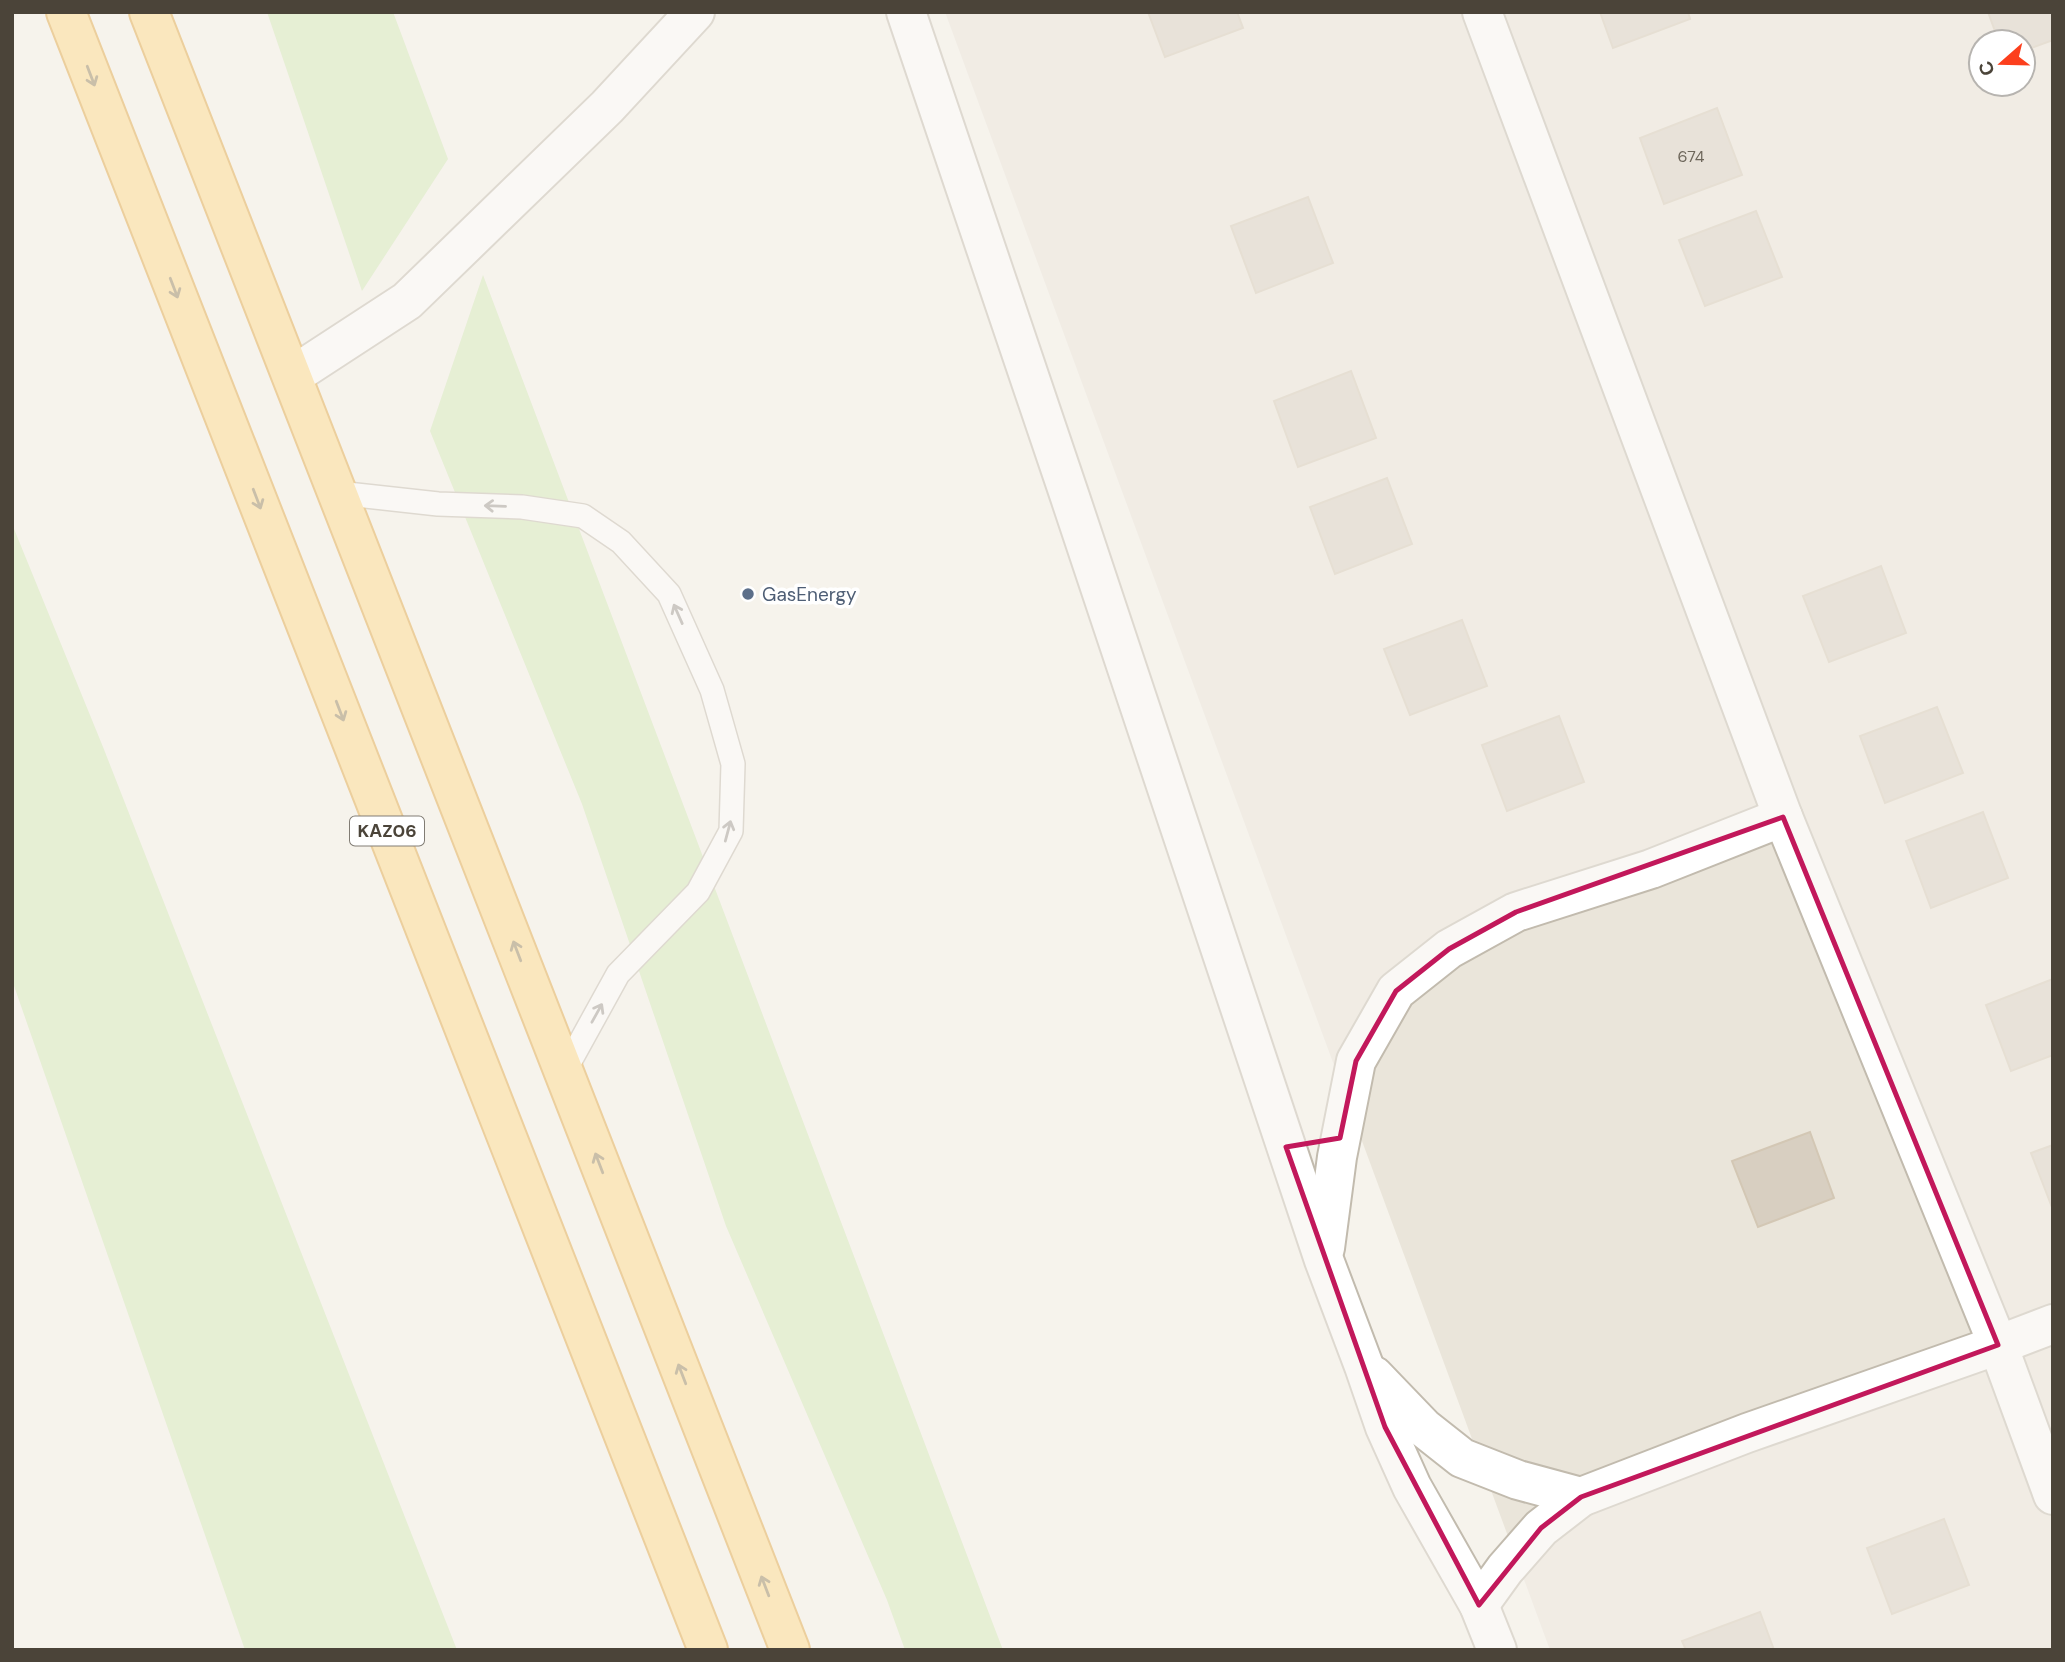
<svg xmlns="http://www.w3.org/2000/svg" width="2065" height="1662" viewBox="0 0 2065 1662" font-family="'DM Sans',sans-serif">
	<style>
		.residential { fill: #eae5da; fill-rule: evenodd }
		.green { fill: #d2eab5 }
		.building { fill: #d8cfc1; stroke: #d3c7b4; stroke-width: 2 }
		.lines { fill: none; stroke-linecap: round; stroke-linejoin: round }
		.service-casing { stroke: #c2bbae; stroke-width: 26 }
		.minor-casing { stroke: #c2bbae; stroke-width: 42 }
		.trunk-casing { stroke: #e0a43c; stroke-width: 42 }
		.service { stroke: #fff; stroke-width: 23 }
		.minor { stroke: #fff; stroke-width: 38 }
		.trunk { stroke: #ffd985; stroke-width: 38 }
		.oneway { stroke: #938057 }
		.oneway2 { stroke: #9c9892 }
		.marked { fill: none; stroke: #c2185b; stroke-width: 5; stroke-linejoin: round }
		.service-dot { fill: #5c6f8a; stroke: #fff; stroke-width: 2.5 }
		.labels { text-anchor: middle; stroke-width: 7; stroke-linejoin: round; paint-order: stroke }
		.number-label { font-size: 16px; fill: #6e675b }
		.shield { fill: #fff; stroke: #817c74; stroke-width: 2 }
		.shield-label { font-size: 18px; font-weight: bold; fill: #4b4439 }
		.service-label { font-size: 19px; fill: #4e5e75; stroke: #fff; text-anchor: start }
	</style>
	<rect width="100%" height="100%" fill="#f6f3ec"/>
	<path class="residential" d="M945,12H2053V1650H1550ZM1981,42H2023V84H1981Z"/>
	<g class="green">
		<polygon points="267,12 393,12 448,159 362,291"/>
		<polygon points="483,275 993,1624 1003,1650 905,1650 887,1600 726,1226 582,804 430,431"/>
		<polygon points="12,524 103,747 457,1650 245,1650 12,980"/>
	</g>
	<g class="building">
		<polygon points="1148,12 1237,12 1243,28 1165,57"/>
		<polygon points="1600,12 1688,12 1690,19 1613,48"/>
		<polygon points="1988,12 2053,12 2053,40 2023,51 2023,42 1999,42"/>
		<polygon points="1717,108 1742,175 1664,204 1640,138"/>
		<polygon points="1308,197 1333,263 1256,293 1231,226"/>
		<polygon points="1756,211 1782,277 1705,306 1679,240"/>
		<polygon points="1351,371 1376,438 1298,467 1274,401"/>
		<polygon points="1387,478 1412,544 1335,574 1310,507"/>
		<polygon points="1881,566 1906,633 1829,662 1803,596"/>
		<polygon points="1462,620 1487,686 1410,715 1384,649"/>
		<polygon points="1937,707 1963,773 1885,803 1860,736"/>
		<polygon points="1559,716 1584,782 1507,811 1482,745"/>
		<polygon points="1983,812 2008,878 1931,908 1906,841"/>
		<polygon points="2053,979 2053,1055 2011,1071 1986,1005"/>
		<polygon points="1810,1132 1834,1198 1758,1227 1732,1161"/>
		<polygon points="2053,1145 2053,1210 2031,1153"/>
		<polygon points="1944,1519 1969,1585 1892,1614 1867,1548"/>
		<polygon points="1760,1612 1774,1650 1686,1650 1682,1641"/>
	</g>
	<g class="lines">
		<defs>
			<polyline id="service" points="338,493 438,504 522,507 583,516 621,542 669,594 712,690 733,764 731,831 698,892 618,974 564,1072"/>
			<g id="minor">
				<polyline points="906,12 1070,497 1324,1260 1364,1366 1385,1427 1412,1487 1479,1605 1497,1650"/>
				<polyline points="1482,12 1783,817 1998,1345 2053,1495"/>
				<polyline points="292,376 407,301 607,107 695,12"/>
				<polyline points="1325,1248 1337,1157 1356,1061 1396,991 1449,949 1516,912 1651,869 1783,817"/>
				<polyline points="1374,1376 1424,1428 1462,1458 1518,1480 1581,1497"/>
				<polyline points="1479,1605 1505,1569 1541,1528 1581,1497 1747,1433 1998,1345 2053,1324"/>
			</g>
			<g id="trunk">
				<polyline points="66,12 708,1650"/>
				<polyline points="149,12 790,1650"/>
			</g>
		</defs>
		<use href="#service" class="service-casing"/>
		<use href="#minor" class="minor-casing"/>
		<use href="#trunk" class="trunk-casing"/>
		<use href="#service" class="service"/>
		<use href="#minor" class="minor"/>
		<use href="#trunk" class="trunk"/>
	</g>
	<defs><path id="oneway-shaft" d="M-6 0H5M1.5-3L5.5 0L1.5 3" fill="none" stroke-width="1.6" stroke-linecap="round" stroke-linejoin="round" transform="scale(1.75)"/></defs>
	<g class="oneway">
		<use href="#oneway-shaft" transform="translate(91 76) rotate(69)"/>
		<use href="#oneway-shaft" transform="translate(174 288) rotate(69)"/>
		<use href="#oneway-shaft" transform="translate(257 499) rotate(69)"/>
		<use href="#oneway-shaft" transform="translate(340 711) rotate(69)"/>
		<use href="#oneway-shaft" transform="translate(517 951) rotate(-111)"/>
		<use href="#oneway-shaft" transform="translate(599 1163) rotate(-111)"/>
		<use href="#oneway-shaft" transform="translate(682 1374) rotate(-111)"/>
		<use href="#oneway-shaft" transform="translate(765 1586) rotate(-111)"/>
	</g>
	<g class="oneway2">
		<use href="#oneway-shaft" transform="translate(495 506) rotate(-178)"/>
		<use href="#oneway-shaft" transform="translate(678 614) rotate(-114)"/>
		<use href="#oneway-shaft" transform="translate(728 831) rotate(-75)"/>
		<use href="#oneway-shaft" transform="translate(597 1013) rotate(-61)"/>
	</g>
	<path d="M0 0H2065V1662H0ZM1783,817L1998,1345L1581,1497L1541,1528L1479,1605L1385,1427L1286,1147L1340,1138L1356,1061L1396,991L1449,949L1516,912Z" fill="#f6f3ec" fill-opacity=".55" fill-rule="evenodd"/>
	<path class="marked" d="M1783,817L1998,1345L1581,1497L1541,1528L1479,1605L1385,1427L1286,1147L1340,1138L1356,1061L1396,991L1449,949L1516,912Z"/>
	<circle class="service-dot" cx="748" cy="594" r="7"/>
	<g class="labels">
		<g class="number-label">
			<text x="1691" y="162">674</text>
		</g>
		<rect class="shield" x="350" y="816.5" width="74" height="29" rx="5"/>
		<g class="shield-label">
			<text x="387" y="837">KАZ06</text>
		</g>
		<g class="service-label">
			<text x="762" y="601">GasEnergy</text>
		</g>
	</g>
	<rect width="2065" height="1662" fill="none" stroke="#4b4439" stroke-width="28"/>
	<g transform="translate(2002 63) rotate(250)"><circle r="33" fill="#ffffff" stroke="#b7b4b0" stroke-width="2"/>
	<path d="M0-5L12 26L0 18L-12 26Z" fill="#fc3f1d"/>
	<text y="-10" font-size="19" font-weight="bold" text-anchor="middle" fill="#4b4439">С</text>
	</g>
</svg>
